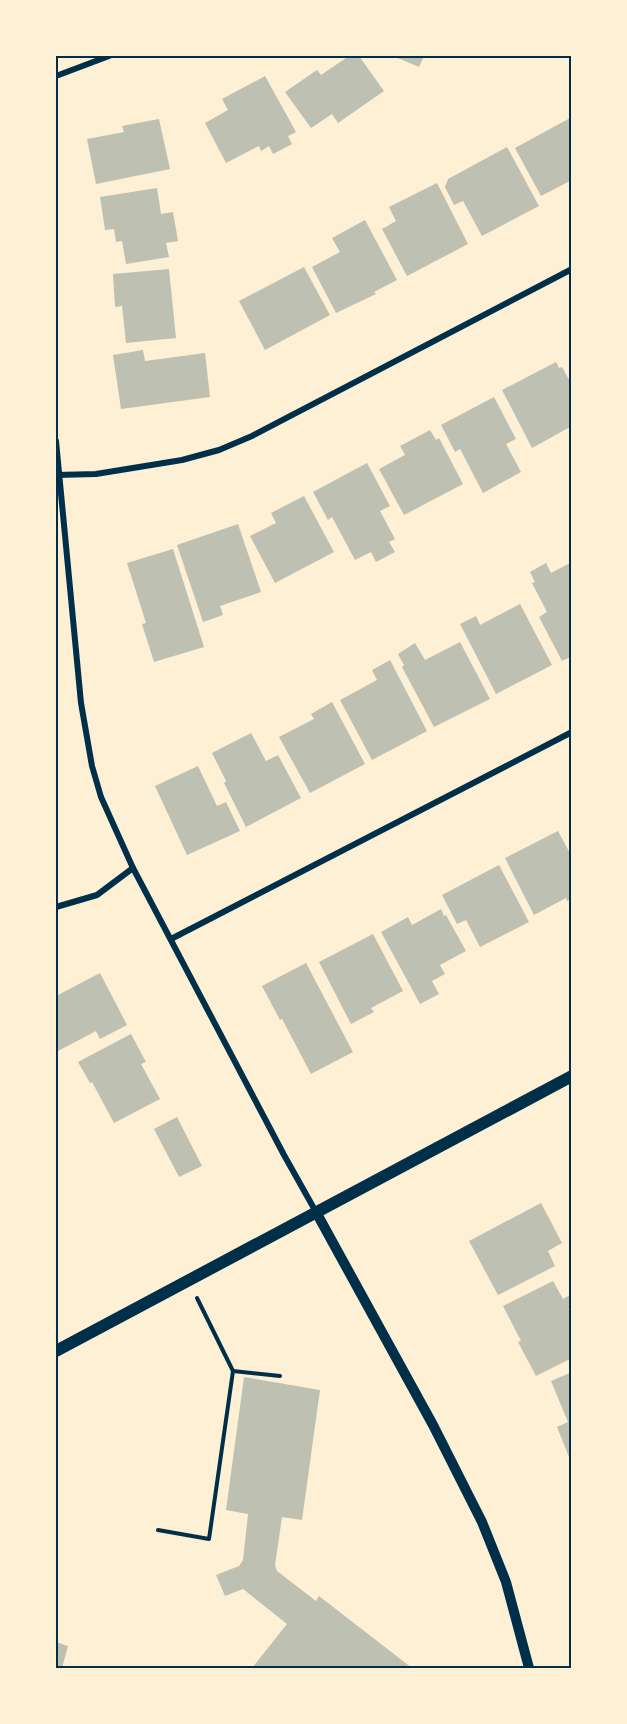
<svg xmlns="http://www.w3.org/2000/svg" width="627" height="1724" viewBox="0 0 627 1724" font-family="Montserrat,sans-serif">
	<style>
		.building { fill: #bec0b2 }
		.lines { fill: none; stroke-linecap: round; stroke-linejoin: round }
		.path { stroke: #003049; stroke-width: 4 }
		.minor { stroke: #003049; stroke-width: 6 }
		.tertiary { stroke: #003049; stroke-width: 10 }
		.secondary { stroke: #003049; stroke-width: 12 }
		.neatline { fill: none; stroke: #003049; stroke-width: 2 }
	</style>
	<rect width="100%" height="100%" fill="#fdf0d5"/>
	<g class="building">
		<polygon points="349,56 359,56 384,91 338,123 332,114 311,128 285,92 317,70 321,75"/>
		<polygon points="393,56 424,56 419,67"/>
		<polygon points="265,76 296,132 288,136 292,144 273,154 269,146 261,151 259,146 226,163 205,123 228,110 222,99"/>
		<polygon points="572,117 572,180 541,196 515,148"/>
		<polygon points="159,119 170,169 96,184 87,139 124,132 122,126"/>
		<polygon points="507,147 539,206 482,236 463,201 454,205 445,187 448,179"/>
		<polygon points="437,183 468,244 407,276 382,229 396,221 389,207"/>
		<polygon points="157,188 161,214 173,212 178,241 166,243 169,257 126,264 122,241 116,242 114,229 105,230 100,197"/>
		<polygon points="365,220 397,280 374,292 376,294 336,313 312,267 340,252 332,238"/>
		<polygon points="304,267 330,315 265,350 239,301"/>
		<polygon points="169,269 176,338 126,343 122,306 115,307 113,274"/>
		<polygon points="143,350 145,361 205,353 210,397 121,409 113,355"/>
		<polygon points="556,362 559,368 562,367 572,385 572,426 532,448 502,390"/>
		<polygon points="494,397 516,439 506,444 521,472 483,493 460,449 455,452 441,425"/>
		<polygon points="430,430 436,440 439,438 463,484 404,515 379,469 405,455 400,446"/>
		<polygon points="367,463 390,506 380,511 395,539 389,542 395,552 376,562 371,552 355,560 332,517 328,520 313,492"/>
		<polygon points="304,496 334,552 275,583 250,536 276,523 271,513"/>
		<polygon points="238,524 261,592 220,606 223,615 203,622 177,545"/>
		<polygon points="173,549 204,647 154,662 142,624 146,623 127,563"/>
		<polygon points="572,562 572,656 562,661 539,617 547,612 532,583 535,582 530,572 546,563 551,573"/>
		<polygon points="520,604 552,665 496,694 460,624 476,616 480,625"/>
		<polygon points="460,642 490,699 434,727 402,667 404,665 398,654 415,643 425,660"/>
		<polygon points="390,660 427,731 372,760 340,700 377,680 372,670"/>
		<polygon points="332,702 365,764 310,793 279,737 314,719 311,714"/>
		<polygon points="251,733 266,761 278,755 301,798 246,827 224,783 226,781 212,753"/>
		<polygon points="198,766 217,806 226,802 240,831 187,855 155,786"/>
		<polygon points="558,831 572,857 572,899 567,901 566,898 534,915 505,858"/>
		<polygon points="499,865 529,922 480,947 466,920 457,924 442,895"/>
		<polygon points="441,909 444,916 446,915 466,951 440,965 445,974 432,981 439,994 420,1004 381,932 408,917 412,925"/>
		<polygon points="373,934 403,991 371,1008 374,1012 351,1024 319,962"/>
		<polygon points="306,963 353,1052 311,1074 282,1019 280,1020 262,986"/>
		<polygon points="100,973 127,1025 100,1039 96,1031 56,1052 56,996"/>
		<polygon points="131,1034 146,1062 141,1064 160,1099 114,1123 92,1082 90,1083 78,1062"/>
		<polygon points="177,1117 202,1166 179,1177 154,1129"/>
		<polygon points="541,1203 562,1243 548,1251 555,1266 498,1295 469,1241"/>
		<polygon points="553,1281 563,1299 570,1295 572,1297 572,1308 568,1309 572,1314 572,1358 536,1376 518,1342 521,1341 503,1306"/>
		<polygon points="572,1372 572,1462 571,1462 557,1427 568,1422 551,1381"/>
		<polygon points="244,1377 320,1390 302,1520 282,1517 275,1565 277,1571 316,1601 319,1596 412,1668 252,1668 287,1624 243,1589 225,1596 216,1575 239,1566 243,1560 248,1514 226,1510"/>
		<polygon points="56,1642 68,1646 62,1668 56,1668"/>
	</g>
	<g class="lines">
		<g class="path">
			<polyline points="233,1371 280,1376"/>
			<polyline points="158,1530 209,1539 233,1371 197,1298"/>
		</g>
		<g class="minor">
			<polyline points="56,76 109,56"/>
			<polyline points="56,441 81,703 92,766 101,797 133,868 284,1155 316,1212"/>
			<polyline points="56,475 96,474 182,460 219,450 252,436 572,269"/>
			<polyline points="56,907 97,895 133,868"/>
			<polyline points="171,939 572,732"/>
		</g>
		<polyline class="tertiary" points="316,1212 433,1425 482,1522 506,1582 529,1668"/>
		<polyline class="secondary" points="56,1351 572,1076"/>
	</g>
	<rect width="627" height="1724" fill="none" stroke="#fdf0d5" stroke-width="114"/>
	<rect x="57" y="57" width="513" height="1610" class="neatline"/>
</svg>
